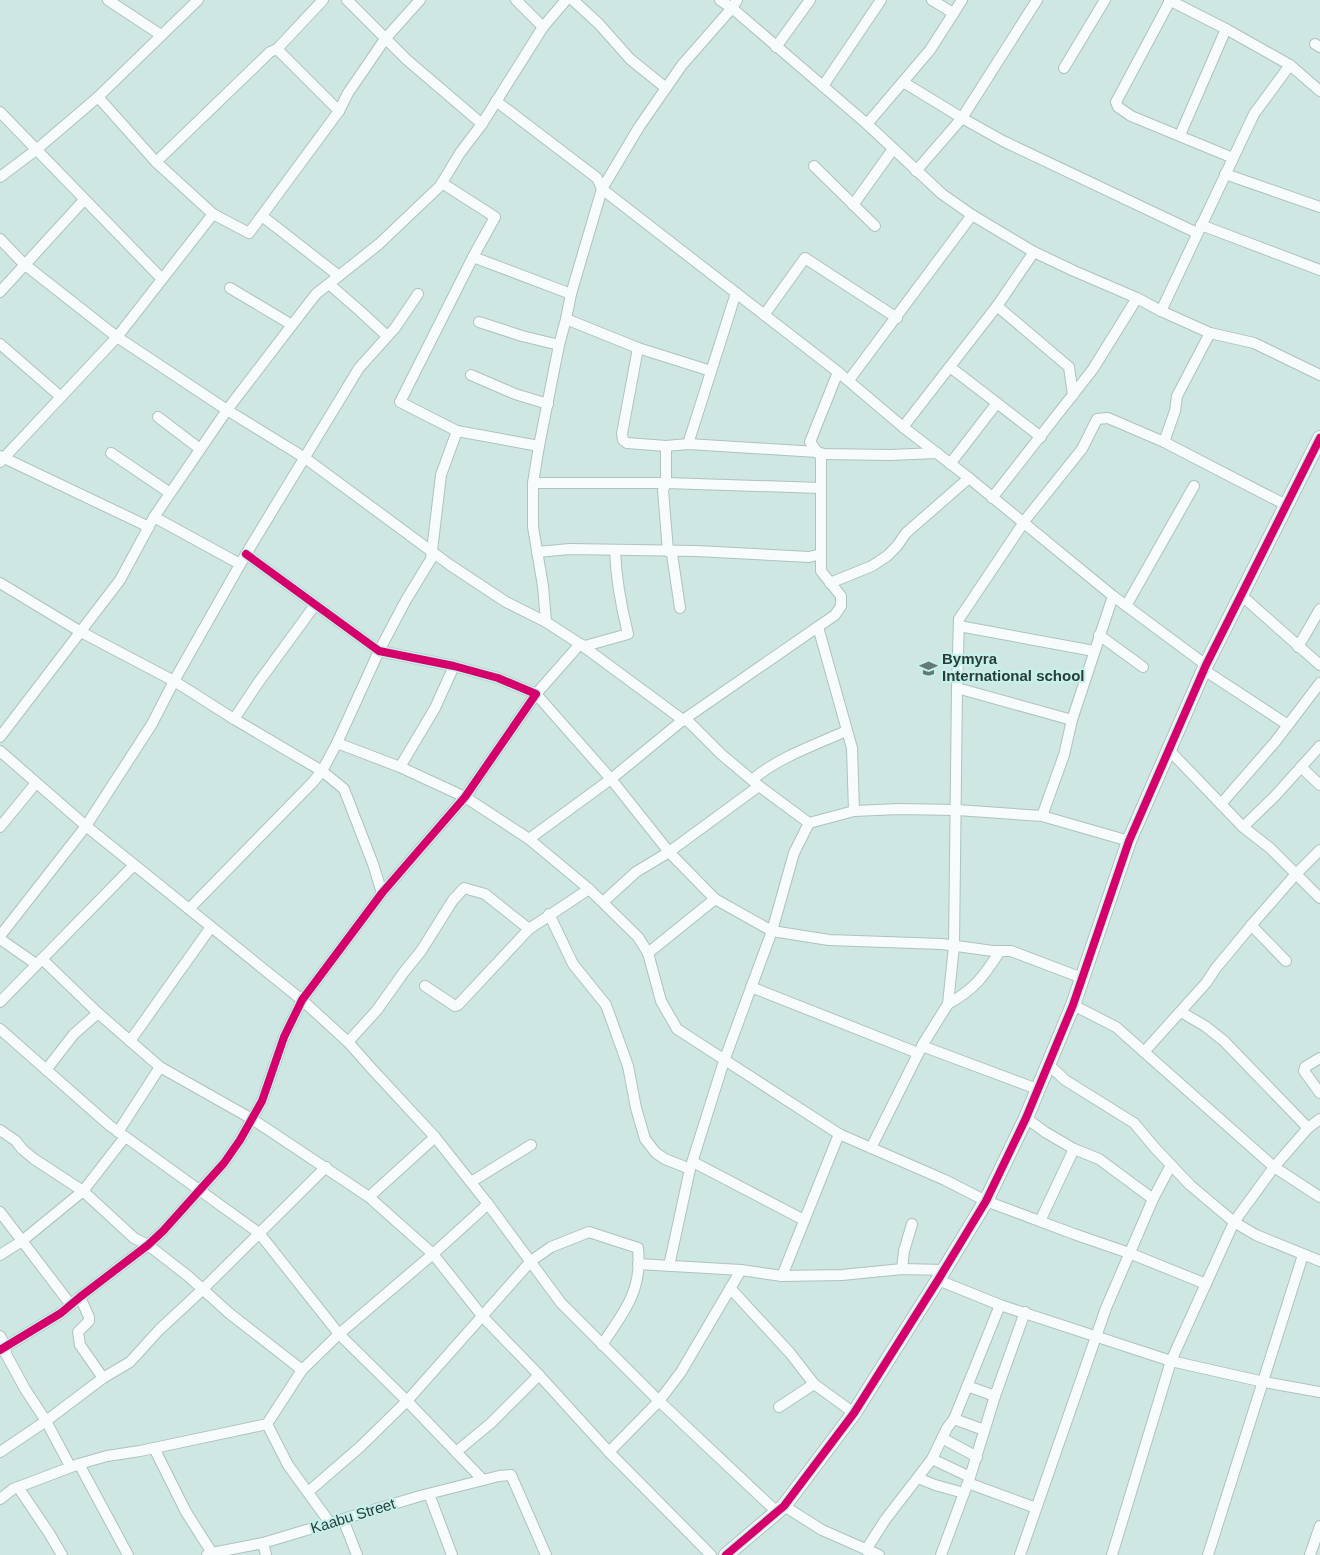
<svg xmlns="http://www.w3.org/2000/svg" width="1320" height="1555" viewBox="0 0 1320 1555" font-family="Helvetica,sans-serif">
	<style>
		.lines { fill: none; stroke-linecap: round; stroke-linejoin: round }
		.street-casing { stroke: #aec2be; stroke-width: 12 }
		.secondary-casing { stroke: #aec2be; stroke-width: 16 }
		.street { stroke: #f8fbfb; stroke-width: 10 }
		.secondary { stroke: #f8fbfb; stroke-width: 14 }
		.cycleway-casing { stroke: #c5f1ea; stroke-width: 11 }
		.cycleway { stroke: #d6006c; stroke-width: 8 }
		.labels { text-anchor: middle; stroke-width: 4.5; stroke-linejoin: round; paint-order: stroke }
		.poi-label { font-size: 15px; font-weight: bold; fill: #2a3c39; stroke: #c5f1ea; text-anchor: start }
		.street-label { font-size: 15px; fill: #2a3c39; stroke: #c5f1ea }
	</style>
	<rect width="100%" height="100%" fill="#cfe7e3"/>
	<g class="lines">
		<defs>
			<g id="street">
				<polyline points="108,0 161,35"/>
				<polyline points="347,0 406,59 482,124"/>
				<polyline points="516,0 543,27"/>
				<polyline points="573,0 599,24 630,59 666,88"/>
				<polyline points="720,0 732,8 867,124 942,194 972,215 1034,252 1074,271 1137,298 1161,311 1210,333 1254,343 1320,375"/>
				<polyline points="932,0 953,13"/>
				<polyline points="1169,0 1226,29 1290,65 1320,91"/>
				<polyline points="1170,1 1116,102 1118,107 1131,116 1233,158"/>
				<polyline points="1315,44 1320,47"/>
				<polyline points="776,47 810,0"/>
				<polyline points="277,49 339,111"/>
				<polyline points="1064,68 1105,0"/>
				<polyline points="903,82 962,118 1003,141 1197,233"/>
				<polyline points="823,86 881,0"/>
				<polyline points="98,97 156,162 213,214 249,233 339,111 348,93 385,39 420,0"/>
				<polyline points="496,101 597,178 602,189 838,372 903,427 969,478 1113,596 1206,665"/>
				<polyline points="0,112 162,279"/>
				<polyline points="867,124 930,50 962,0"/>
				<polyline points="1180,135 1226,29"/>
				<polyline points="156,162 270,52 277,49 323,0"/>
				<polyline points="814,166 875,226"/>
				<polyline points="916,171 962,118 1037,0"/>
				<polyline points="1225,174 1320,207"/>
				<polyline points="0,177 36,150 98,97 198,0"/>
				<polyline points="442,183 495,217 473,257 400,402 457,431 539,446"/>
				<polyline points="853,205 893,149"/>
				<polyline points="262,216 339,276"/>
				<polyline points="1201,225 1320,270"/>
				<polyline points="0,239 24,264 117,337 227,410 305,458 450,565 506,602 546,622 580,644 683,720 688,721 721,754 759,786"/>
				<polyline points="473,257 571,294"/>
				<polyline points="329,284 360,311 387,336"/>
				<polyline points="230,288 292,325"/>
				<polyline points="0,292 84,200"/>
				<polyline points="997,306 1069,367 1073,395"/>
				<polyline points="1161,311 1254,114 1290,65"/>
				<polyline points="764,315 805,258 897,318"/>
				<polyline points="566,319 638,348 711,371"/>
				<polyline points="479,322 522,336 559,345"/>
				<polyline points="0,344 61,397"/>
				<polyline points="638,348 622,434 623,440 627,443 666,446 688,444 817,452 824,454 890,455 937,453"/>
				<polyline points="950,367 1041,437"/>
				<polyline points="471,375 515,394 548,404"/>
				<polyline points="849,380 972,215"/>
				<polyline points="158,417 200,449"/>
				<polyline points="903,427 997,306 1034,252"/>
				<polyline points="1164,442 1175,411 1177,396 1210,333"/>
				<polyline points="688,444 736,293"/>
				<polyline points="666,446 666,483 663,490 668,551 672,554 680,608"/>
				<polyline points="111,453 170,493"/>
				<polyline points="0,456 149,527"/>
				<polyline points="0,462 117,337 213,214"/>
				<polyline points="950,464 997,403"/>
				<polyline points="533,483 666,483 821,488"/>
				<polyline points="992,498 1093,369 1137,298"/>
				<polyline points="154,517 240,564"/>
				<path d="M615,550C616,579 621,606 628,634L585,646L580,644L536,694L611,779L669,852L715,899L772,931L829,940L942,944L993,951H1011L1082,978"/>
				<polyline points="537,552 570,549 696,551 809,557 821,554"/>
				<polyline points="0,583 81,632 174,681 234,719 322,771 344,789 373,864 382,893"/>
				<polyline points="830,583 872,566 887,556 897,546 906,533 969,478"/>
				<polyline points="1241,595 1320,665"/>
				<polyline points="1126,606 1194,486"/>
				<polyline points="546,622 543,586 533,527 533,483 539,446 559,345 566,319 571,294 602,189 639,127 682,65 732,8 737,0"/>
				<polyline points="959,626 1094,651"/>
				<polyline points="818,627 852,748 854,811"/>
				<polyline points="1099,635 1143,667"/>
				<polyline points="1298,647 1320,609"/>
				<polyline points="1204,670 1288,725"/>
				<polyline points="957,688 1072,720"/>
				<polyline points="234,719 258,683 315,605"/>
				<polyline points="0,737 120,580 154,517 227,410 292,325 316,294 379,244 440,186 460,153 482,124 543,27 566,0"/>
				<polyline points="337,743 400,767 465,797 529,839 589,889 638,937 648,953 661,1001 677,1029 839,1134 945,1180 986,1201 1074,1234 1129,1253 1206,1284"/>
				<polyline points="1169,750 1243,827 1270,848 1320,898"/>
				<polyline points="0,751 86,826 302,1000 348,1042 372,1069 435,1137 488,1204 561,1303 659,1401 777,1512"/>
				<polyline points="400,767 435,708 454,666"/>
				<polyline points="1301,767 1320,785"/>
				<path d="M752,780C779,757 815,745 846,731"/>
				<polyline points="1221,804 1275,742 1320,683"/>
				<polyline points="1042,816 1064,755 1072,720 1113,596"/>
				<polyline points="0,827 36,783"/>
				<polyline points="1243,827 1275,796 1320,746"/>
				<polyline points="529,839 611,779 683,720 835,615 841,606 841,596 821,571 821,457 810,442 838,372"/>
				<polyline points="603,902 636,872 669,852 759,786 809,823"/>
				<polyline points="189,909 313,782 322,771 337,743 379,651 406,600 431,559 441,475 457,431"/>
				<polyline points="549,914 573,964 606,1005 628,1066 636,1108 645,1139 656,1153 665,1159 690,1169"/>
				<polyline points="1251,925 1286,961"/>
				<polyline points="0,936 86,826 152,724 174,681 246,554 359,368 395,328 418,294"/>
				<polyline points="0,939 36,964"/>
				<polyline points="648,953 715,899"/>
				<polyline points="42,959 98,1013 160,1067 252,1119 369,1197 433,1254 483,1317 539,1375 609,1452 711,1555"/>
				<polyline points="425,986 455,1006 458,1005 529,929 589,889"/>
				<polyline points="751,987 918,1053"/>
				<polyline points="0,1002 134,865"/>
				<path d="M948,1004C975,989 984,976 1000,951"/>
				<polyline points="1073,1005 1116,1027 1274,1167 1320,1197"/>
				<polyline points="1181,1012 1205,1026 1224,1041 1308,1128"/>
				<polyline points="0,1029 109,1125 259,1233 339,1334 407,1401 483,1480"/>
				<polyline points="130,1041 211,927"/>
				<polyline points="348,1042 377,1010 404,972 421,951 453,900 464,888 485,894 529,929"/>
				<polyline points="922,1046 1037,1089"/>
				<polyline points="1144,1052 1206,983 1216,968 1255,921 1296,874 1320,850"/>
				<polyline points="1320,1058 1305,1067 1304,1071 1320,1093"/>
				<polyline points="1048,1064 1065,1080 1134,1123 1155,1148 1190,1185 1234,1222 1256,1235 1320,1261"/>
				<polyline points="46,1070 74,1034 98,1013"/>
				<polyline points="1026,1118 1045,1132 1074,1149 1040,1221"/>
				<polyline points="0,1130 16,1141 22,1149 34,1159 83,1191 134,1238 148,1245 188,1276 229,1313 302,1370"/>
				<polyline points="118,1132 160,1067"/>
				<polyline points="871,1148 923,1044 948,1004 954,946 957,688 959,619 1026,519 1082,449 1097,419 1108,418 1164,442 1286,505"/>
				<polyline points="1074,1149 1099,1159 1153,1199"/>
				<polyline points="693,1162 804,1220"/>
				<polyline points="471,1182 531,1145"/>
				<polyline points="369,1197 435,1137"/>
				<polyline points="0,1212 71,1305"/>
				<polyline points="0,1255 22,1241 83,1191 125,1137"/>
				<polyline points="638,1264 741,1270 782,1276 842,1275 902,1269 945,1270"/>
				<polyline points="669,1266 690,1169 724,1061 772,931 794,853 809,823 854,811 899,809 957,810 1042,816 1129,841"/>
				<polyline points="902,1269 904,1251 912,1224"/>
				<polyline points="782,1276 839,1134"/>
				<polyline points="938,1280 1000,1305 1171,1361 1264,1382 1320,1392"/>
				<polyline points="730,1288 790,1353 814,1384 854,1413"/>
				<polyline points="80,1297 89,1317 89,1321 78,1332 80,1345 103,1378"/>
				<polyline points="0,1336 6,1346 6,1354 25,1389 46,1421 70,1466"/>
				<polyline points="0,1350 61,1313 80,1297 148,1245 163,1231 224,1163 240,1140 262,1101 284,1037 302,1000 382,893 465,797 536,694 498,678 454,666 379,651 246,554"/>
				<polyline points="967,1386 995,1396"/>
				<polyline points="779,1407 814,1384"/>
				<polyline points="954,1419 984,1430"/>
				<polyline points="942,1438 977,1457"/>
				<polyline points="154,1448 186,1512 212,1553"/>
				<polyline points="0,1452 46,1421 103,1378 130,1362 159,1330 202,1290 326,1167"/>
				<polyline points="456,1452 491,1423 539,1375"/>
				<polyline points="609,1452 659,1401 681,1372 741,1270"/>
				<polyline points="932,1459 970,1477"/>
				<polyline points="79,1464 128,1555"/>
				<polyline points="918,1478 935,1485 964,1493"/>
				<polyline points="968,1483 1036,1508"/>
				<polyline points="18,1487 49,1533 62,1555"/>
				<path d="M308,1492L360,1447L407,1401L531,1261L551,1247L589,1232L638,1248C639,1259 639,1272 636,1283C631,1305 614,1326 602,1345"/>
				<polyline points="429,1494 452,1555"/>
				<polyline points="0,1499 13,1489 79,1464 107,1456 140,1451 267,1424"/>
				<polyline points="784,1506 822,1530 879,1555"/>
				<polyline points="343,1519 357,1555"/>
				<polyline points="330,1523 288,1465 267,1424 302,1370 339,1334 433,1254 488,1204"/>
				<polyline points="263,1543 266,1555"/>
				<polyline points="866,1550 885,1520 932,1459 947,1428 954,1419 1000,1305"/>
				<polyline points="207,1555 212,1553 263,1543 420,1496 499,1476 511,1475 546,1555"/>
				<polyline points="941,1555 970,1477 995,1396 1025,1312"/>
				<polyline points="1020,1555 1106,1308 1153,1199 1171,1165"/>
				<polyline points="1112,1555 1171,1361 1234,1222 1274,1167 1308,1128 1320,1119"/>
				<polyline points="1208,1555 1303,1255"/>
				<polyline points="1310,1555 1320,1526"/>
			</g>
			<polyline id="secondary" points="726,1555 784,1506 854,1413 938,1280 986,1201 1026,1118 1073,1005 1129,841 1206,665 1320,438"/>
		</defs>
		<use href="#street" class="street-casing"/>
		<use href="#secondary" class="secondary-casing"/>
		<use href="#street" class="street"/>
		<use href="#secondary" class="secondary"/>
		<defs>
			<g id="cycleway">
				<polyline points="0,1350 61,1313 80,1297 148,1245 163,1231 224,1163 240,1140 262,1101 284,1037 302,1000 382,893 465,797 536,694 498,678 454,666 379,651 246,554"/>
				<polyline points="726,1555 784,1506 854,1413 938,1280 986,1201 1026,1118 1073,1005 1129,841 1206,665 1320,438"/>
			</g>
		</defs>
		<use href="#cycleway" class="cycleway-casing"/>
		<use href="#cycleway" class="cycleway"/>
	</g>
	<defs>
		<symbol id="school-bare" viewBox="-9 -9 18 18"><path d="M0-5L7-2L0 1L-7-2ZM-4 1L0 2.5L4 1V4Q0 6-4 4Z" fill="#647874" stroke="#c5f1ea" stroke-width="2.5" paint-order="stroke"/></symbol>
	</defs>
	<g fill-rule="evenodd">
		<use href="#school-bare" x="916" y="656" width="25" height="25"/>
	</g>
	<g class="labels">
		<g class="poi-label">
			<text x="942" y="664">Bymyra<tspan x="942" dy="17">International school</tspan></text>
		</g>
		<g class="street-label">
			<text transform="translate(353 1516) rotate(-17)" y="5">Kaabu Street</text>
		</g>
	</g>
</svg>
